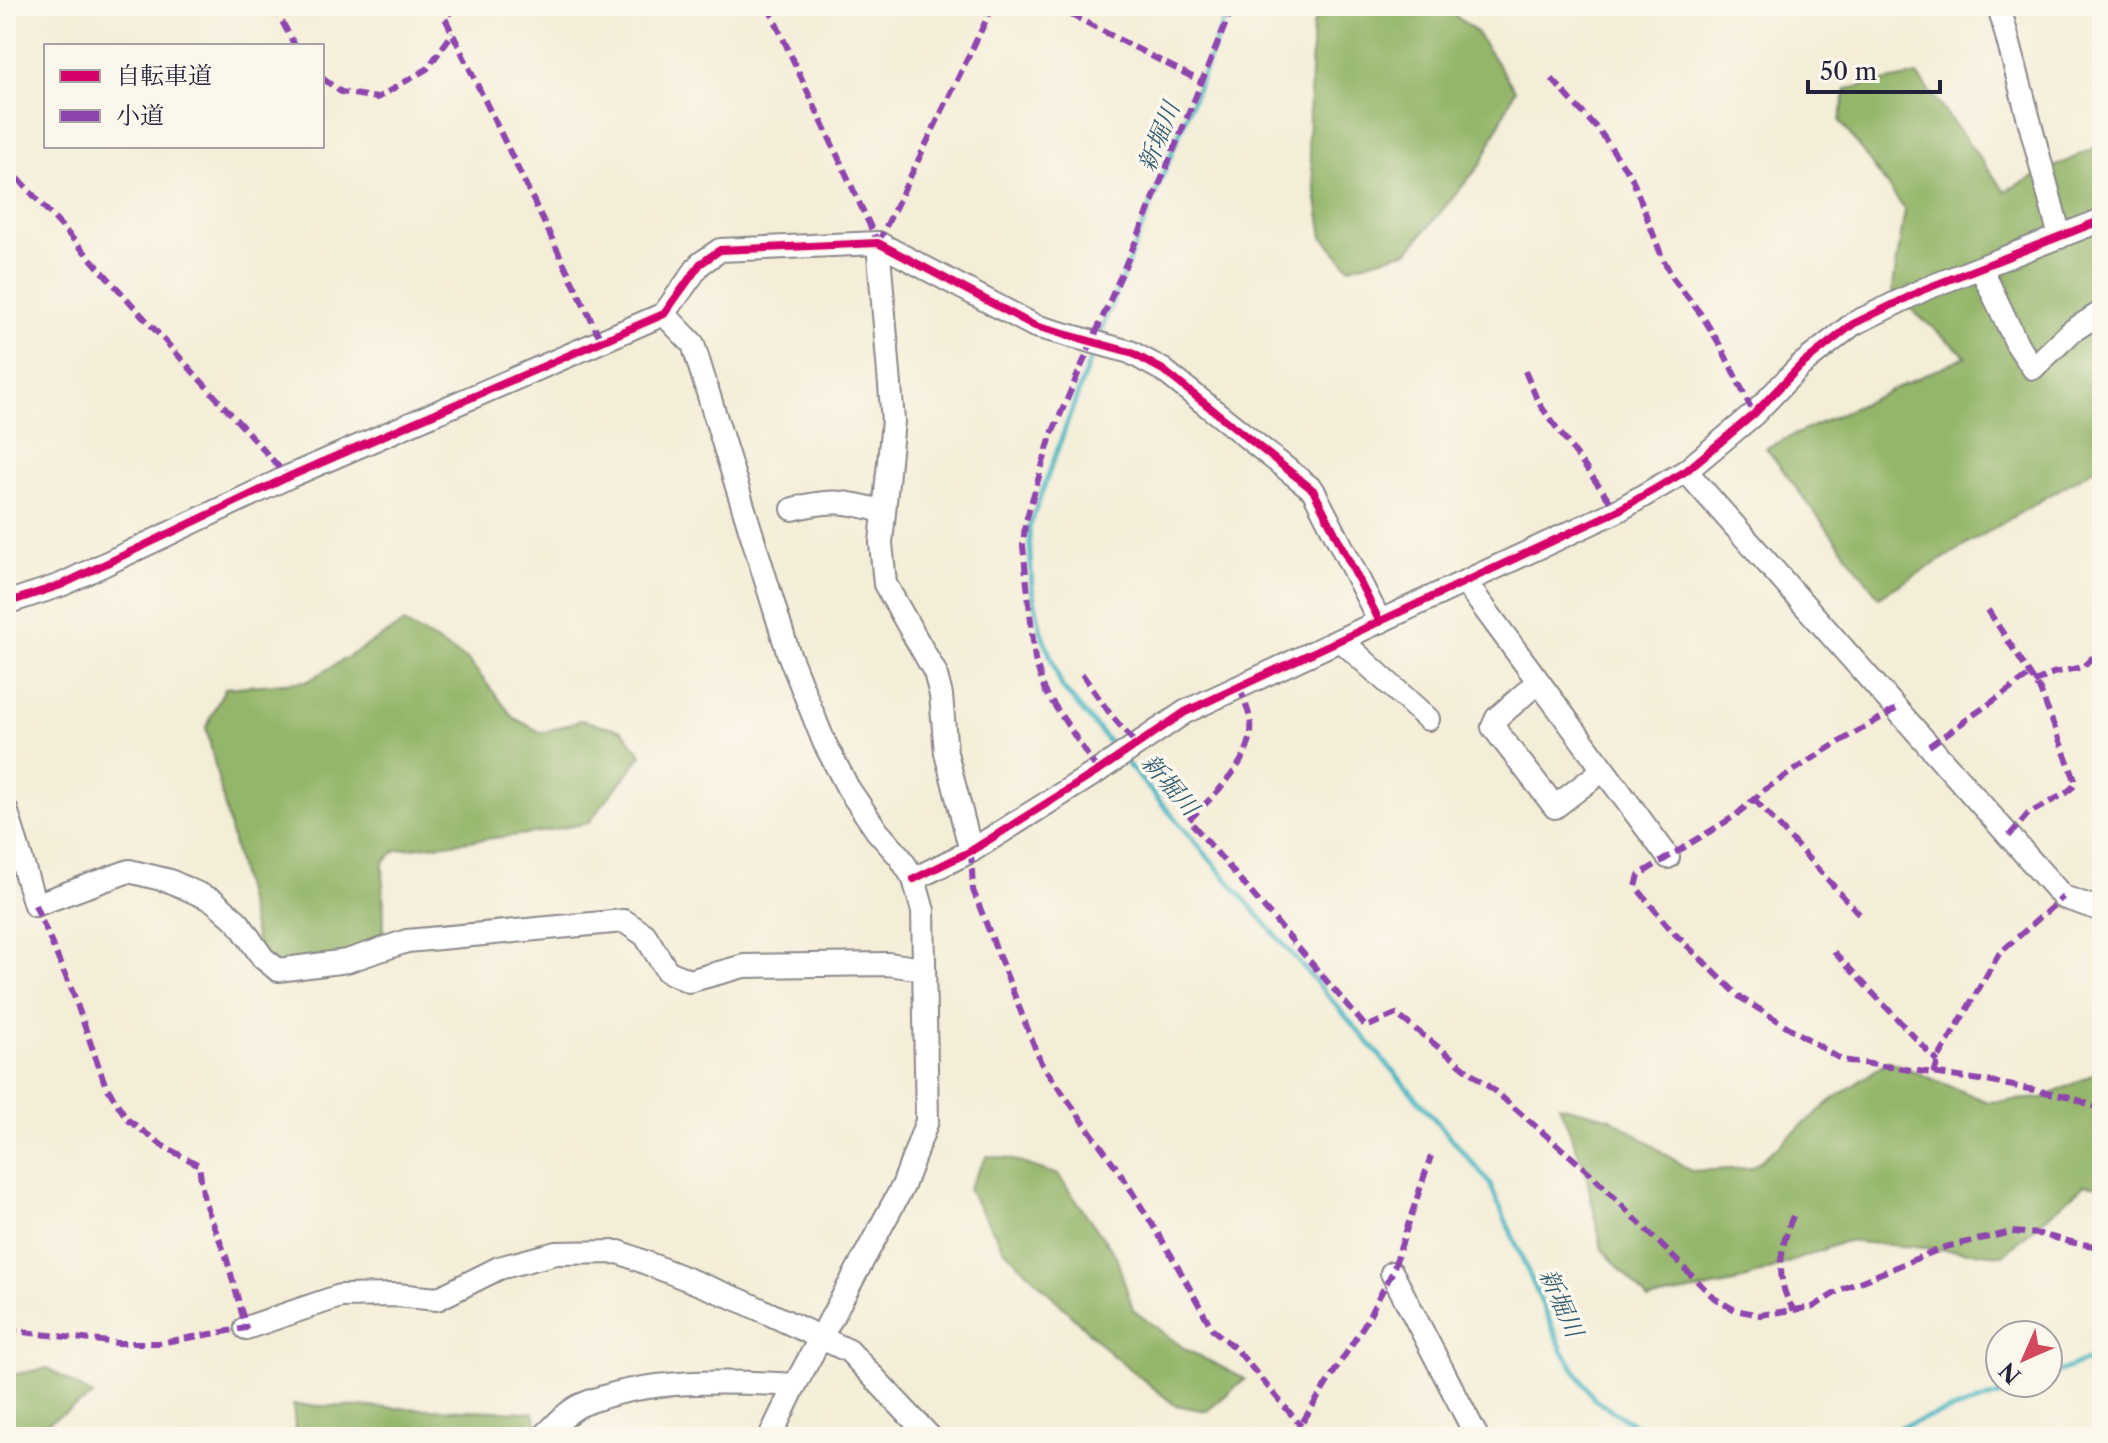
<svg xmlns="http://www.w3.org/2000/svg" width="2108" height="1443" viewBox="0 0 2108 1443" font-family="'Libre Caslon Text','Noto Serif JP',serif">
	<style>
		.forest { fill: #94b66a; stroke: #5b6c52; stroke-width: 2 }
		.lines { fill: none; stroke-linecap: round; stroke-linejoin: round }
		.stream { stroke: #47b5c1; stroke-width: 5 }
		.minor-casing { stroke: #8b8889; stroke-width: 26 }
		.minor { stroke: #fff; stroke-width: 22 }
		.quiet { stroke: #8e44ad; stroke-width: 6; stroke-dasharray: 12 6; stroke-linecap: butt }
		.cycleway-casing { stroke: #fbf7ec; stroke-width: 13 }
		.cycleway { stroke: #d6006c; stroke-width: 8 }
		.labels { text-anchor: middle; stroke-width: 7; stroke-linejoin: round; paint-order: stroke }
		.water-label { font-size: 24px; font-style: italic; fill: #315d71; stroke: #fbf7ec }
	</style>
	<rect width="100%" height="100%" fill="#fbf7ec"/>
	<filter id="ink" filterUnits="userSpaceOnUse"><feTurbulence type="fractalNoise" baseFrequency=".0125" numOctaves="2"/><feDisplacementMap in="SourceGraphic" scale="16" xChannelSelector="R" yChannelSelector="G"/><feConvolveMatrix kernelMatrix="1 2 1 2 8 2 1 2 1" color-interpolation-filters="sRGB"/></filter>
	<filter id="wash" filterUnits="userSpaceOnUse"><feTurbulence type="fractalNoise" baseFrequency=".006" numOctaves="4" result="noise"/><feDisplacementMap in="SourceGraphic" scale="32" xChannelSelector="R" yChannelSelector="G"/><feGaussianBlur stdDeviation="1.8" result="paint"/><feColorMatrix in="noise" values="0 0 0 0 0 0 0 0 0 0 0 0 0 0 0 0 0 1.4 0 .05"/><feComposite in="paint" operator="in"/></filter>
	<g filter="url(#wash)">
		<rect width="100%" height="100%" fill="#f4edd7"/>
		<g class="forest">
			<polygon points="1327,6 1443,6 1476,32 1515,90 1481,164 1408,251 1349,267 1323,237 1308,142 1313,24"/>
			<polygon points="1917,75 2005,191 2102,144 2102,464 1879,597 1766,448 1966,356 1892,293 1905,210 1840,121 1846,89"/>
			<polygon points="404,623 468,660 514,718 542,733 581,720 622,730 642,755 588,823 534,833 396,850 383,863 384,946 266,982 206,727 225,688 308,681"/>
			<polygon points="1889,1061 1988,1102 2043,1098 2102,1070 2102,1186 2085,1184 2003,1255 1846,1241 1734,1283 1648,1300 1602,1249 1585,1169 1559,1105 1611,1118 1691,1171 1752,1168 1832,1100"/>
			<polygon points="987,1156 1010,1159 1058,1175 1116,1256 1133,1310 1185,1349 1245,1379 1207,1411 1175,1405 1111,1354 1004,1249 968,1189"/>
			<polygon points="48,1368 93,1396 28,1434 28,1437 6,1437 6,1376"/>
			<polygon points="293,1405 533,1412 542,1437 296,1437"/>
		</g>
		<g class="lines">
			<g class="stream">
				<polyline points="1099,336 1230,6"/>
				<polyline points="1094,349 1029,528 1032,588 1041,631 1062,687 1116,750"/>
				<polyline points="1125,761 1489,1182 1563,1352 1594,1399 1653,1437"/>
				<polyline points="2048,1376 2102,1354"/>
				<path d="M1875,1437C1926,1415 1980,1404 2031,1383"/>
			</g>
		</g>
	</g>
	<g filter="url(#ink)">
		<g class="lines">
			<defs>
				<g id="minor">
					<polyline points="1999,6 2060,237"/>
					<polyline points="878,243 893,421 881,543 885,584 935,672 941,695 946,753 971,851"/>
					<polyline points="1981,268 2017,344 2033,368 2072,331 2102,312"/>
					<polyline points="664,314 693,344 788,652 824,742 848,788 877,831 900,857 914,879 923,911 927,1121 903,1186 795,1385 770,1437"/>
					<polyline points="1686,471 2063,897 2102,910"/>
					<path d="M793,509C830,499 848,501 884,512"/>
					<polyline points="1465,582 1668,857"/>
					<polyline points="6,603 61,585 288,477 664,314 700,264 720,250 878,243 1035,326 1130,352 1163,370 1313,490 1380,622"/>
					<polyline points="1341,640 1428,719"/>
					<polyline points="1538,682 1497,718 1493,727 1555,807 1603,770"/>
					<polyline points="6,809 35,905 129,871 170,881 214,901 238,922 263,958 278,970 347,961 407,941 624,921 645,935 667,971 689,981 744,966 888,964 923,969"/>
					<polyline points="914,879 971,851 1098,771 1185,712 1617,511 1686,471 1754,414 1800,366 1853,324 1925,289 2102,220"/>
					<polyline points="1392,1273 1477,1437"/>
					<polyline points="246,1328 340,1296 397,1295 437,1299 499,1268 556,1253 619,1252 742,1301 849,1351 930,1437"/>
					<path d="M543,1437C554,1427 567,1411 581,1405C644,1378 728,1381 795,1385"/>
				</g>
			</defs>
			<use href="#minor" class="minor-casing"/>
			<use href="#minor" class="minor"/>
			<g class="quiet">
				<polyline points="274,6 295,46"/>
				<polyline points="457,6 445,18 601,340"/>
				<polyline points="768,6 878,243"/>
				<polyline points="1054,6 1202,82"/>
				<polyline points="322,78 341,92 377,98 427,69 453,33"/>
				<polyline points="1552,79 1601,133 1632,178 1662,257 1673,278 1703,317 1720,345 1754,414"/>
				<polyline points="6,165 288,477"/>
				<polyline points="878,243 993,6"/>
				<polyline points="1525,371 1538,402 1617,511"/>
				<polyline points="1988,610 2040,690 2075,780 2075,785 2066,793 2028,814 2009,836"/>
				<polyline points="1082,674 1111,715 1137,745"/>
				<polyline points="2034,683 2053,673 2083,667 2096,654"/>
				<path d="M1240,687C1243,698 1249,711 1251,723C1255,759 1213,796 1189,820L1366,1027L1396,1014L1497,1093L1591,1174L1714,1298L1735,1310L1760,1315L1813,1307L1840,1290L1945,1247L2012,1232L2040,1234L2075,1243L2102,1247"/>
				<polyline points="1896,709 1824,751 1764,790 1735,816 1639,875 1636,887 1672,931 1741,998 1842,1060 1987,1081 2071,1097 2102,1110"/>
				<polyline points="1929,746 2029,676"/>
				<polyline points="1098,771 1045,691 1035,660 1023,546 1025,524 1051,436 1138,236 1233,6"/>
				<polyline points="1754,799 1861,916"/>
				<polyline points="971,851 973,890 1041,1063 1121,1174 1170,1253 1213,1330 1237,1350 1301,1426"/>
				<polyline points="1834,952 1938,1062"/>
				<polyline points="1934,1074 1939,1057 1999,954 2063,897"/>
				<path d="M1793,1216C1780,1246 1774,1282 1794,1310"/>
				<polyline points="6,1330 118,1343 159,1343 246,1328 226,1256 204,1201 199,1165 163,1146 127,1119 105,1084 73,993 35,905"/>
				<polyline points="1293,1437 1364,1325 1392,1273 1431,1156"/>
			</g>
			<defs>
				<g id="cycleway">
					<polyline points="6,603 61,585 288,477 664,314 700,264 720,250 878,243 1035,326 1130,352 1163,370 1313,490 1380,622"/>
					<polyline points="914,879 971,851 1098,771 1185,712 1617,511 1686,471 1754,414 1800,366 1853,324 1925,289 2102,220"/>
				</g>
			</defs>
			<use href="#cycleway" class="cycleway-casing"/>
			<use href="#cycleway" class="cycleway"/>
		</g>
	</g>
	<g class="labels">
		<g class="water-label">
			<text transform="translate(1159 137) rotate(-68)" y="8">新堀川</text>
			<text transform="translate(1170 785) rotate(49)" y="8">新堀川</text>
			<text transform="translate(1561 1303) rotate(66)" y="8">新堀川</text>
		</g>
	</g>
	<rect width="2108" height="1443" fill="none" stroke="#fbf7ec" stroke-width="32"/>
	<rect x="44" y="44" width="280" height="104" fill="#fbf7ec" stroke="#a4a2a5" stroke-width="2"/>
	<rect x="60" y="70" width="40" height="12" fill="#d6006c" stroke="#a4a2a5" stroke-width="2"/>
	<text x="116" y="84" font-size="24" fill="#22223b">自転車道</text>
	<rect x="60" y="110" width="40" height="12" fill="#8e44ad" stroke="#a4a2a5" stroke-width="2"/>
	<text x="116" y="124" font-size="24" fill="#22223b">小道</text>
	<g transform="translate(2024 1359) rotate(225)"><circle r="38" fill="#fbf7ec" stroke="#a4a2a5" stroke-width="2"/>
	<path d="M0-6L14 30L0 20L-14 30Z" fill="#d1495b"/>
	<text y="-12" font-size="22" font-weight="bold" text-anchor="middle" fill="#22223b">N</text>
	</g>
	<path d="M1808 80v12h132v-12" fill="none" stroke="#22223b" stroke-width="4"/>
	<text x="1820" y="80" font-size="24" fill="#22223b" stroke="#fbf7ec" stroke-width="6" paint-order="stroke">50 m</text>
</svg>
